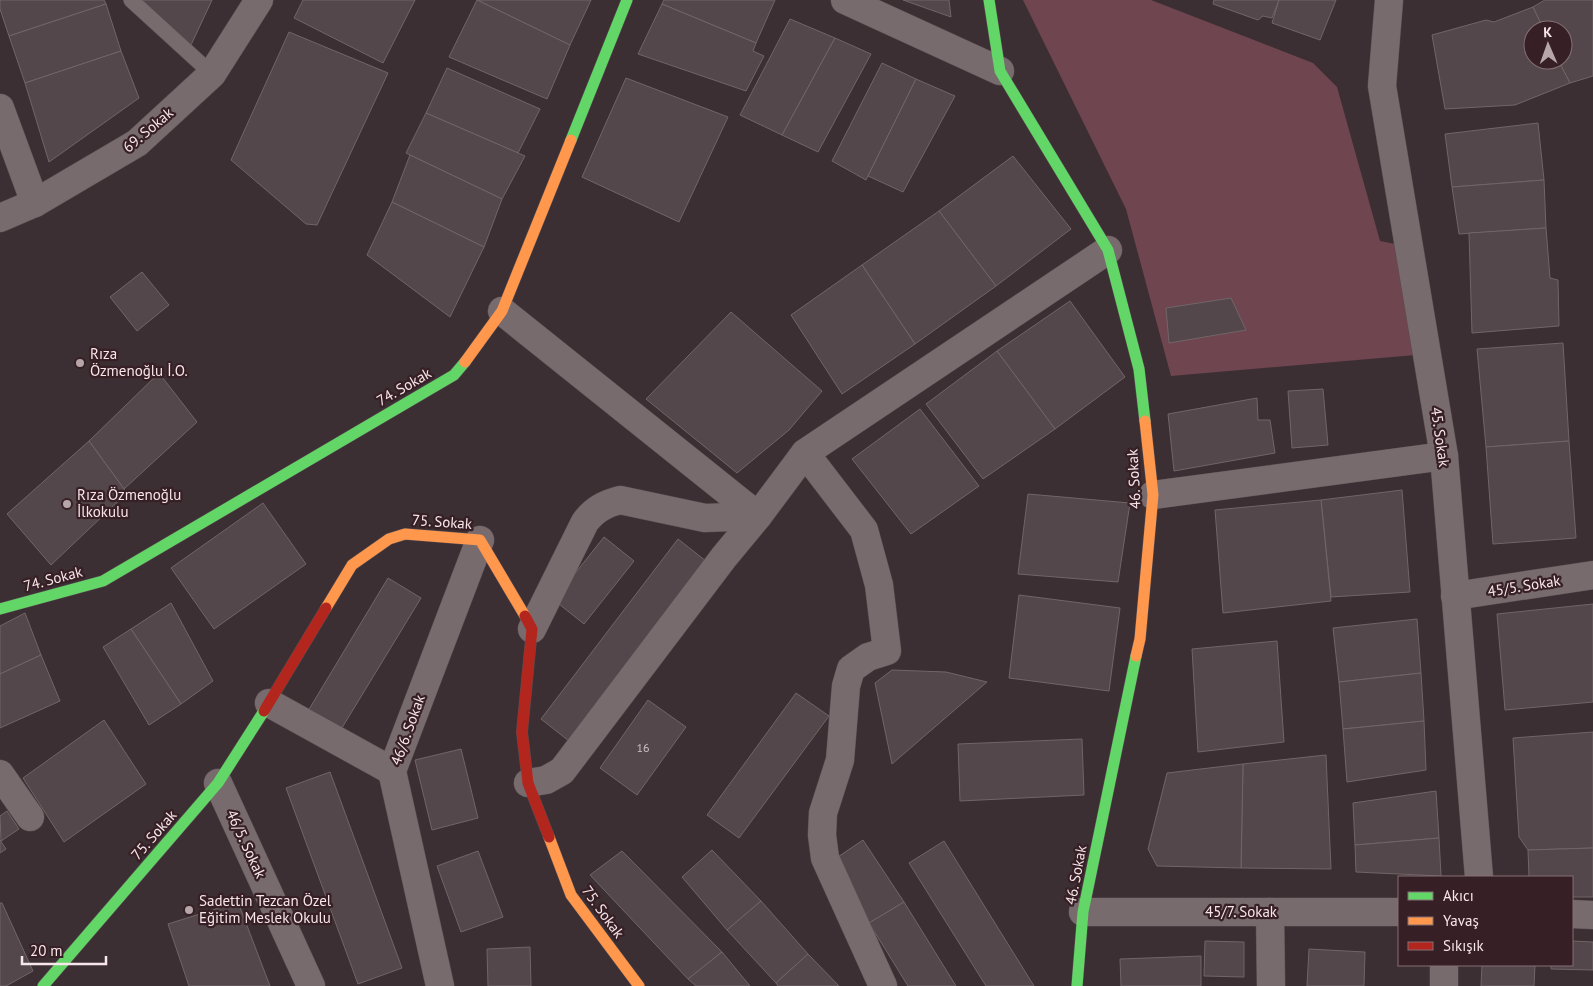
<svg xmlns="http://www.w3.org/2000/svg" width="1593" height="986" viewBox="0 0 1593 986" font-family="'PT Sans',sans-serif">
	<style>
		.green { fill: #6f4550 }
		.building { fill: #53474b; stroke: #716568 }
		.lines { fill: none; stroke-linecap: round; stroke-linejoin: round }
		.lane-casing { stroke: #594d51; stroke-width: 16 }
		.street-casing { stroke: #594d51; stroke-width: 29 }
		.fast-casing { stroke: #594d51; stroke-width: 12 }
		.slow-casing { stroke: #594d51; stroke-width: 12 }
		.jam-casing { stroke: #594d51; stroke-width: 12 }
		.lane { stroke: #786b6e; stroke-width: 15 }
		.street { stroke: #786b6e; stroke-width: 28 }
		.fast { stroke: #63d668; stroke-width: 11 }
		.slow { stroke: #ff974d; stroke-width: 11 }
		.jam { stroke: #b3261e; stroke-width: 11 }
		.poi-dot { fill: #b6a6aa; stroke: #371f26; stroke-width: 2 }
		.labels { text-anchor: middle; stroke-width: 4.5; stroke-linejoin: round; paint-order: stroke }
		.number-label { font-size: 12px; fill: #cebec2 }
		.street-label { font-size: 15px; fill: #f7e6ea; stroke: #371f26 }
		.poi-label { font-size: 15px; fill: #f7e6ea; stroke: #371f26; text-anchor: start }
	</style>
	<rect width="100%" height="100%" fill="#3c2f33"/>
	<polygon class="green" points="1023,0 1151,0 1313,63 1337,87 1380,241 1405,246 1427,354 1171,376 1126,209"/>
	<g class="building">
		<polygon points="0,0 104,0 106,4 9,36 0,9"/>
		<polygon points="137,0 212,0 191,45"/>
		<polygon points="303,0 415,0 383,63 294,18"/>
		<polygon points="477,0 591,0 570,45"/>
		<polygon points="477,0 570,45 547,99 449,57"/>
		<polygon points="664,0 775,0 756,43 662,4"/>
		<polygon points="903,0 949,0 951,17"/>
		<polygon points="1214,0 1279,0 1272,18 1263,16 1258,20 1213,4"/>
		<polygon points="1279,0 1336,0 1320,40 1272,23"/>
		<polygon points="1545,0 1593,0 1593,76 1570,83 1558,60 1563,60 1563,30 1544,30 1533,7"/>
		<polygon points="106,4 121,51 25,83 9,36"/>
		<polygon points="662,4 756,43 753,51 764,56 746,91 638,54"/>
		<polygon points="1533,7 1544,30 1533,30 1533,60 1558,60 1570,83 1515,105 1445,109 1432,35 1486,20 1494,22"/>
		<polygon points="790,19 835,38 782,135 740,115"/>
		<polygon points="289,32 388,73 317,225 306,224 231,160"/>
		<polygon points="835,38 871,54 818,152 782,135"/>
		<polygon points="121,51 139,98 49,162 25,83"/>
		<polygon points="882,63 916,79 866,180 832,161"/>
		<polygon points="447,68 540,109 518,153 426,113"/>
		<polygon points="626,78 728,117 679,222 582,177"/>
		<polygon points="916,79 955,96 903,192 868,176"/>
		<polygon points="426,113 525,156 502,199 406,153"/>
		<polygon points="1538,123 1544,180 1452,187 1445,134"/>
		<polygon points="410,155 502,199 484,247 392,202"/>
		<polygon points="1013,156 1071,229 996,286 939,211"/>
		<polygon points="1544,180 1546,228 1459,234 1452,187"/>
		<polygon points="392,202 484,247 450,317 367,255"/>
		<polygon points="939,211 996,286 915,344 862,265"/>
		<polygon points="1546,228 1550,278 1558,280 1559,326 1472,333 1469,233"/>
		<polygon points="862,265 915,344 842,394 791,315"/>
		<polygon points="142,272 169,305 137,331 110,297"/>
		<polygon points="1231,298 1246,330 1169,343 1166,308"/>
		<polygon points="1070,301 1125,377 1055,429 997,351"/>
		<polygon points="731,312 822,391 789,430 737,473 646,399"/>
		<polygon points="1563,343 1569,441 1486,447 1477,349"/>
		<polygon points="997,351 1055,429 983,479 926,404"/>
		<polygon points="159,373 197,422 124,489 89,441"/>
		<polygon points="1323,389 1328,445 1292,448 1288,391"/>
		<polygon points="1257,398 1258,420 1270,420 1275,453 1174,471 1168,414"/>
		<polygon points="920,409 979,486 911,534 852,459"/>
		<polygon points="89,441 127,493 51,565 7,514"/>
		<polygon points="1569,441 1576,538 1493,544 1486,447"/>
		<polygon points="1402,490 1410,592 1331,597 1321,500"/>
		<polygon points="1028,494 1130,503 1118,582 1018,574"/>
		<polygon points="1321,500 1331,601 1223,613 1215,510"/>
		<polygon points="263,503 306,564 214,629 171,568"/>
		<polygon points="604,537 634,561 584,624 554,600"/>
		<polygon points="678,539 711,565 574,745 541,719"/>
		<polygon points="388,578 421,598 337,736 305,716"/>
		<polygon points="1019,595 1120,608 1109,691 1009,678"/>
		<polygon points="171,603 213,681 181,704 131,629"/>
		<polygon points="1593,604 1593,702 1505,710 1497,614"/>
		<polygon points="25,613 41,655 0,674 0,626"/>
		<polygon points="1417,619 1421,673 1339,682 1333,628"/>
		<polygon points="131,629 181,704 149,725 103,647"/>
		<polygon points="1277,641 1284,742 1198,752 1192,649"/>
		<polygon points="41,655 60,701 0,728 0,674"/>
		<polygon points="892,670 946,672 987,682 892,764 875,683"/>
		<polygon points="1421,673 1424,721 1343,729 1339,682"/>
		<polygon points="796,693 829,716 739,838 707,815"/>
		<polygon points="648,700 686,727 637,795 600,768"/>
		<polygon points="104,720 146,784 64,842 23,778"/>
		<polygon points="1424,721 1426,770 1347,782 1343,729"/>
		<polygon points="1593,732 1593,848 1528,850 1519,837 1513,738"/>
		<polygon points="1082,739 1084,795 960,801 958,744"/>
		<polygon points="461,749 478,818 432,830 415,760"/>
		<polygon points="1326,755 1331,869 1241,868 1243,764"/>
		<polygon points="1243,764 1241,868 1157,866 1148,849 1167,773"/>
		<polygon points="330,772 402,968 358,984 286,788"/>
		<polygon points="1436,791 1439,838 1355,845 1353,803"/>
		<polygon points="7,811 19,829 1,841 0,816"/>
		<polygon points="1439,838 1441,876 1356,872 1355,845"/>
		<polygon points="0,840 6,849 0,853"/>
		<polygon points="863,840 904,902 869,923 829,863"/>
		<polygon points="944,841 1034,986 986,986 909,863"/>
		<polygon points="1593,848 1593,897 1572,897 1572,877 1529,877 1528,850"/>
		<polygon points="712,850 761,901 727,930 682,877"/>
		<polygon points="478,851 503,917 461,932 437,866"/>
		<polygon points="622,851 722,952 688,979 590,875"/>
		<polygon points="761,901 808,954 776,983 727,930"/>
		<polygon points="238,902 270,986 189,986 168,924"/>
		<polygon points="904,902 956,986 908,986 869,923"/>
		<polygon points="0,903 2,903 33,971 6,986 0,986"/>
		<polygon points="1205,941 1244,942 1244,977 1204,976"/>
		<polygon points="1572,941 1593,942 1593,970 1551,969 1551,965 1572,965"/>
		<polygon points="530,947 531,986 488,986 487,949"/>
		<polygon points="1309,949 1365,952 1364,986 1307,986"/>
		<polygon points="722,952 750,986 696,986 688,979"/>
		<polygon points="808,954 839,986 778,986 776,983"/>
		<polygon points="1201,956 1201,986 1121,986 1120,959"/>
		<polygon points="1482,965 1535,965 1534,986 1481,986"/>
	</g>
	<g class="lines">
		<defs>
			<polyline id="lane" points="131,0 212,74"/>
			<g id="street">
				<polyline points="845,0 1000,71"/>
				<polyline points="1389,0 1382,86 1444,456 1479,877"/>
				<polyline points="0,108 35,203"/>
				<polyline points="0,218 35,203 137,143 212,74 259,0"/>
				<polyline points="502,311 758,516 724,557 562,771 546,780 528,783"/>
				<polyline points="805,453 864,530 879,585 887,651 868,657 851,669 846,686 840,760 823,813 822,835 825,858 883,986"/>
				<polyline points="1153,495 1444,456"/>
				<polyline points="1455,596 1593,575"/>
				<path d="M532,629L585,522C595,509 605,504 620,500L705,518L758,516L805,453L1108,250"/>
				<polyline points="269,703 392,771"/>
				<polyline points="0,774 30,817"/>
				<polyline points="218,783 311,986"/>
				<polyline points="1083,912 1399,912"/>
				<polyline points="1270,912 1271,986"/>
				<polyline points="1572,914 1593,915"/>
				<polyline points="1444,965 1444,986"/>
				<polyline points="440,986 392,771 480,540"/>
			</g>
			<g id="fast">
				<polyline points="989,0 1000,71 1108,250 1139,369 1145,421"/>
				<polyline points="571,140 627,0"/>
				<polyline points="0,609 103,581 454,375 465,362"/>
				<polyline points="43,986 218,783 264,711"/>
				<polyline points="1077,986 1083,912 1136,656"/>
			</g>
			<g id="slow">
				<polyline points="465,362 502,311 571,140"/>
				<polyline points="326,608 352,565 389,539 405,534 480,540 525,616"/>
				<polyline points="1136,656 1140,639 1153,495 1145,421"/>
				<polyline points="549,837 571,895 639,986"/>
			</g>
			<g id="jam">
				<polyline points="525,616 532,629 522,732 528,783 549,837"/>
				<polyline points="264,711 326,608"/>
			</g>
		</defs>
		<use href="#lane" class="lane-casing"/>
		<use href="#street" class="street-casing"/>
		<use href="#fast" class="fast-casing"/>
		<use href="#slow" class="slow-casing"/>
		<use href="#jam" class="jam-casing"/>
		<use href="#lane" class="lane"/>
		<use href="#street" class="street"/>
		<use href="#fast" class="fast"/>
		<use href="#slow" class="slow"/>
		<use href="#jam" class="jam"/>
	</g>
	<g class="poi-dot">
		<circle cx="80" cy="363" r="5"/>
		<circle cx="67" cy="504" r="5"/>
		<circle cx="189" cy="910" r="5"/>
	</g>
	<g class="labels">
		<g class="number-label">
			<text x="643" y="752">16</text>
		</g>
		<g class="street-label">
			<text transform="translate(148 130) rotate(-40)" y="5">69. Sokak</text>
			<text transform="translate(404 387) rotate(-30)" y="5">74. Sokak</text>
			<text transform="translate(1440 437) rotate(82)" y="5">45. Sokak</text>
			<text transform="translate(1134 479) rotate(-93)" y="5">46. Sokak</text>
			<text transform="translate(442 522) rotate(4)" y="5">75. Sokak</text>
			<text transform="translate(53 579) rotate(-15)" y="5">74. Sokak</text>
			<text transform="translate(1524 586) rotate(-9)" y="5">45/5. Sokak</text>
			<text transform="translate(408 730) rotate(-70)" y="5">46/6. Sokak</text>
			<text transform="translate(154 835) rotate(-49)" y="5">75. Sokak</text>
			<text transform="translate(246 844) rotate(65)" y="5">46/5. Sokak</text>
			<text transform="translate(1076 875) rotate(-79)" y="5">46. Sokak</text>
			<text transform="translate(603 912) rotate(54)" y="5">75. Sokak</text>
			<text x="1241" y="917">45/7. Sokak</text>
		</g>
		<g class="poi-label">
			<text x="90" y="359">Rıza<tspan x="90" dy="17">Özmenoğlu İ.O.</tspan></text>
			<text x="77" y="500">Rıza Özmenoğlu<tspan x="77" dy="17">İlkokulu</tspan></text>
			<text x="199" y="906">Sadettin Tezcan Özel<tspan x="199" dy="17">Eğitim Meslek Okulu</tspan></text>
		</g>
	</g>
	<rect x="1398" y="876" width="175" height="90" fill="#371f26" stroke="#846f74"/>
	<rect x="1408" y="892" width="25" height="8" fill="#63d668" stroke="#846f74"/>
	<text x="1443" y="901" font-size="15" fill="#f7e6ea">Akıcı</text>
	<rect x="1408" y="917" width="25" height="8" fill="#ff974d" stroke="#846f74"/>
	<text x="1443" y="926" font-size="15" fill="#f7e6ea">Yavaş</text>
	<rect x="1408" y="942" width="25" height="8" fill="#b3261e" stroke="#846f74"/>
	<text x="1443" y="951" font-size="15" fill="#f7e6ea">Sıkışık</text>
	<g transform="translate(1548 45) rotate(358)"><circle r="24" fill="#371f26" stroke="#846f74"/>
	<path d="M0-4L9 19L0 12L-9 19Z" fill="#b6a6aa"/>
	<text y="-8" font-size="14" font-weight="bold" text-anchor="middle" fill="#f7e6ea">K</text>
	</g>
	<path d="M22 956v8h84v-8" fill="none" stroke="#f7e6ea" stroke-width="2.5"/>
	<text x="30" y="956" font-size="15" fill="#f7e6ea" stroke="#371f26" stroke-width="4" paint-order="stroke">20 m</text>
</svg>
